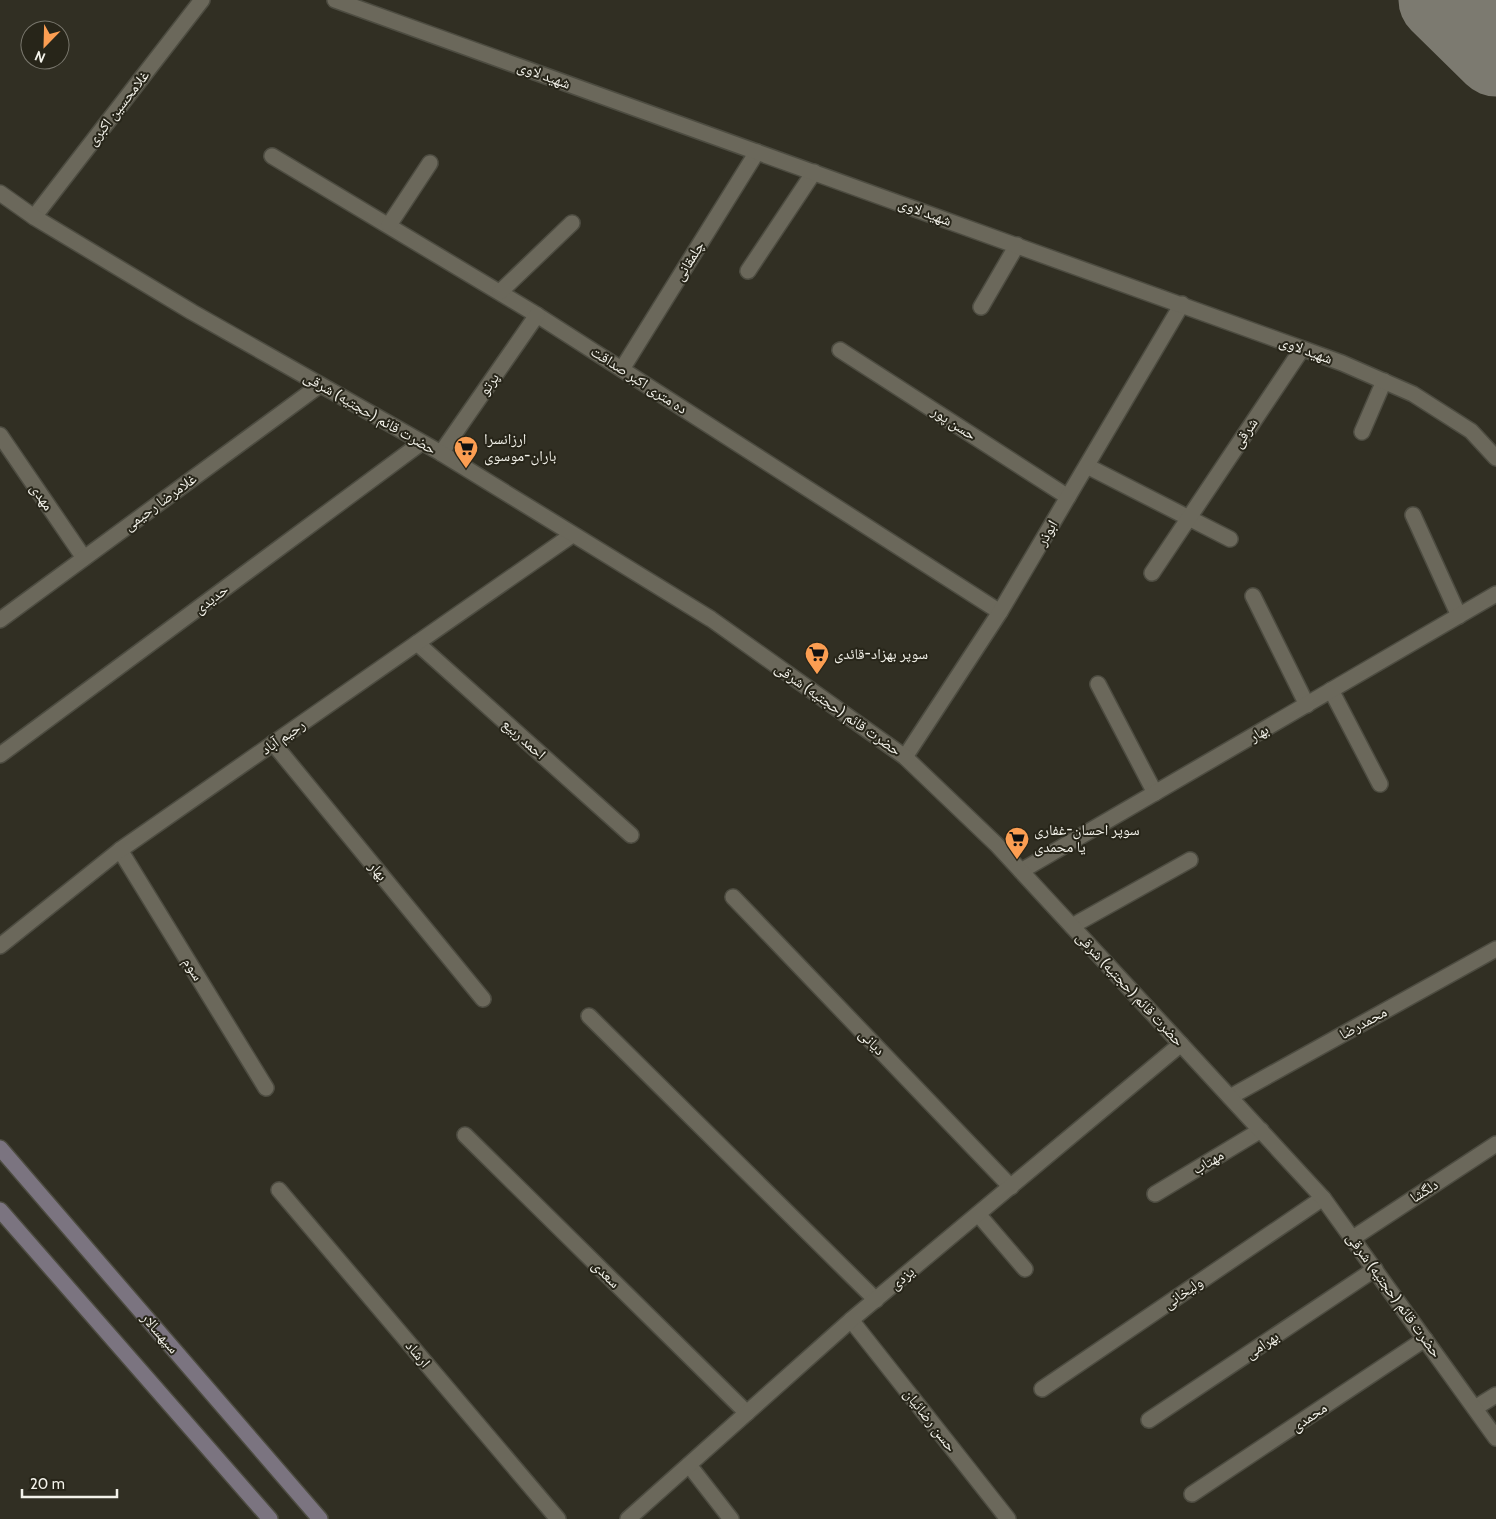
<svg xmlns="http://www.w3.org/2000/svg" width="1496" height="1519" viewBox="0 0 1496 1519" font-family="Cabin,'Noto Naskh Arabic',sans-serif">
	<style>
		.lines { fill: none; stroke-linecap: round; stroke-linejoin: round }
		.taxiway { stroke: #7c7a70; stroke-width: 85 }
		.minor-casing { stroke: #4d4c41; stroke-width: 18 }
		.tertiary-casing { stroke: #4d4c41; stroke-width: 18 }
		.secondary-casing { stroke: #4d4c41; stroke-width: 18 }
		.minor { stroke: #6b685b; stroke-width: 15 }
		.tertiary { stroke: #6b685b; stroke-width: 15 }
		.secondary { stroke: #7b7480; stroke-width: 15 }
		.labels { text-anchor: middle; stroke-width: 4; stroke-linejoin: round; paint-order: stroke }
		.street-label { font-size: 15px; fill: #f3f2ea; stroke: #272519 }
		.poi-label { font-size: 15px; fill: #f3f2ea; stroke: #272519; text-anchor: start }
	</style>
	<rect width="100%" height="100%" fill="#312f23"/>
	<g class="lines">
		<polyline class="taxiway" points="1441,0 1496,54"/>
		<defs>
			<g id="minor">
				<polyline points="272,156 537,315 1000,612"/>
				<polyline points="34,217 202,0"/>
				<polyline points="389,225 430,163"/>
				<polyline points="748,271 814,172"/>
				<polyline points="500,292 572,223"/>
				<polyline points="981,307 1017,245"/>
				<polyline points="840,350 1068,497"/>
				<polyline points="622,369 757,152"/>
				<polyline points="1362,432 1384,381"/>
				<polyline points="0,435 84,558"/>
				<polyline points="441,453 537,315"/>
				<polyline points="1087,466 1230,539"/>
				<polyline points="1413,515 1459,616"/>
				<polyline points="1152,573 1302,349"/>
				<polyline points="1253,596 1307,705"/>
				<polyline points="0,620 320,385"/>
				<polyline points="417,643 631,835"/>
				<polyline points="1098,684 1155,793"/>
				<polyline points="1331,690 1380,784"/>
				<polyline points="273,743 483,999"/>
				<polyline points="0,755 421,443"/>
				<polyline points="905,757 1000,612 1182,304"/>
				<polyline points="120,850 266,1088"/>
				<polyline points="1021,871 1496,594"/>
				<polyline points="733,897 1011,1187"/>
				<polyline points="1072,926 1190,860"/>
				<polyline points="0,946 120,850 572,535"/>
				<polyline points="589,1016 876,1300"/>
				<polyline points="1230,1097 1496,949"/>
				<polyline points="465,1135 747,1413"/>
				<polyline points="279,1190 558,1519"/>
				<polyline points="1155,1194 1261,1130"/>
				<polyline points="978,1214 1025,1269"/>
				<polyline points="1353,1238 1496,1144"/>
				<polyline points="851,1320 1008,1519"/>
				<polyline points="1042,1389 1323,1198"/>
				<polyline points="1475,1408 1496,1395"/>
				<polyline points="1149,1420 1375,1269"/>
				<polyline points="689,1465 731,1519"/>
				<polyline points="1192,1494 1425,1339"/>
				<polyline points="628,1519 851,1320 1181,1044"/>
			</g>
			<g id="tertiary">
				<polyline points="335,0 1342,363 1413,394 1471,431 1496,458"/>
				<polyline points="0,193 34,217 192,312 441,453 711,619 905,757 996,844 1323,1198 1496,1438"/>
			</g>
			<g id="secondary">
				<polyline points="0,1148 320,1519"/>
				<polyline points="0,1210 270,1519"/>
			</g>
		</defs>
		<use href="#minor" class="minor-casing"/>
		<use href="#tertiary" class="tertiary-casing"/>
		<use href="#secondary" class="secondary-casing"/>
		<use href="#minor" class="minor"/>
		<use href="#tertiary" class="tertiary"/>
		<use href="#secondary" class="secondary"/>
	</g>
	<defs>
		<symbol id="supermarket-pin" viewBox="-11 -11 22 30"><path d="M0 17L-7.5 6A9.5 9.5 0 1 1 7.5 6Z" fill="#fc9e52" stroke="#272519"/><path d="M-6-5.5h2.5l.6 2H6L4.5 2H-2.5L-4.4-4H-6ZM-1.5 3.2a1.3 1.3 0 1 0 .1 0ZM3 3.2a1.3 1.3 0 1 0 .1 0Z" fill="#111"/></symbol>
	</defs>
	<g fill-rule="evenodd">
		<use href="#supermarket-pin" x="452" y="434" width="28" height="38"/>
		<use href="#supermarket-pin" x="803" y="640" width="28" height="38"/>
		<use href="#supermarket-pin" x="1003" y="825" width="28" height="38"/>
	</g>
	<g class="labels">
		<g class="street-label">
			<text transform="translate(544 75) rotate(20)" y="5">شهید لاوی</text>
			<text transform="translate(118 108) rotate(-52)" y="5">غلامحسین اکبری</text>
			<text transform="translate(925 212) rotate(20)" y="5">شهید لاوی</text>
			<text transform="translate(689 261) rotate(-58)" y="5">چلمقانی</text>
			<text transform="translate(1306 350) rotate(20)" y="5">شهید لاوی</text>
			<text transform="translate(639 380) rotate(33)" y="5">ده متری اکبر صداقت</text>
			<text transform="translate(489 384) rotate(-55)" y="5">پرتو</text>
			<text transform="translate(370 413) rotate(30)" y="5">حضرت قائم (حجتیه) شرقی</text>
			<text transform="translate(954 423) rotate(33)" y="5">حسن پور</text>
			<text transform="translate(1245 433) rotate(-56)" y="5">شرقی</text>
			<text transform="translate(42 497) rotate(56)" y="5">مهدی</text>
			<text transform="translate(160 502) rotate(-36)" y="5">غلامرضا رحیمی</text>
			<text transform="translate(1047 533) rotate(-60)" y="5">ابوذر</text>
			<text transform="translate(211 599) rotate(-37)" y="5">حدیدی</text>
			<text transform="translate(838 709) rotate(35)" y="5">حضرت قائم (حجتیه) شرقی</text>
			<text transform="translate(1259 733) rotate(-30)" y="5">بهار</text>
			<text transform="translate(283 737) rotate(-35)" y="5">رحیم آباد</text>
			<text transform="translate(524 739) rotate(42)" y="5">احمد ربیع</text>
			<text transform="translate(378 871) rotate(51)" y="5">بهار</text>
			<text transform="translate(193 969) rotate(58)" y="5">سوم</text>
			<text transform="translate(1130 989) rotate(47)" y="5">حضرت قائم (حجتیه) شرقی</text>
			<text transform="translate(1363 1023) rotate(-29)" y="5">محمدرضا</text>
			<text transform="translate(872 1042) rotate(46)" y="5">دیانی</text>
			<text transform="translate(1208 1162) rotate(-31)" y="5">مهتاب</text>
			<text transform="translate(1424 1191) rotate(-33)" y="5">دلگشا</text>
			<text transform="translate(606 1274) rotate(45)" y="5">سعدی</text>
			<text transform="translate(902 1278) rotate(-40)" y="5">یزدی</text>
			<text transform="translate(1183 1293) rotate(-34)" y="5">ولیخانی</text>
			<text transform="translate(1394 1295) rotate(54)" y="5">حضرت قائم (حجتیه) شرقی</text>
			<text transform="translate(160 1333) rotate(49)" y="5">سپهسالار</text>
			<text transform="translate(1262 1345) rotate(-34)" y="5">بهرامی</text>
			<text transform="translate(418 1354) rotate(50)" y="5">ارشاد</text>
			<text transform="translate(1309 1417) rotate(-34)" y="5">محمدی</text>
			<text transform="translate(930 1420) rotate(52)" y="5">حسن رضائیان</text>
		</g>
		<g class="poi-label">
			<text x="484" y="444">ارزانسرا<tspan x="484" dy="17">باران-موسوی</tspan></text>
			<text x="834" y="659">سوپر بهزاد-قائدی</text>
			<text x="1034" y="835">سوپر احسان-غفاری<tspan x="1034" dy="17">یا محمدی</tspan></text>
		</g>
	</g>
	<g transform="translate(45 45) rotate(203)"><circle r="24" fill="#272519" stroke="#79776d"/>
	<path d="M0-4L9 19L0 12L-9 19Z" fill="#fc9e52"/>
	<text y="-8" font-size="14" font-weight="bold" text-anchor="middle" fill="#f3f2ea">N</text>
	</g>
	<path d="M22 1489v8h95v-8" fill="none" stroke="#f3f2ea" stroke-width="2.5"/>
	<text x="30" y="1489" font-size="15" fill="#f3f2ea" stroke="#272519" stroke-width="4" paint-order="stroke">20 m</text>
</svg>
